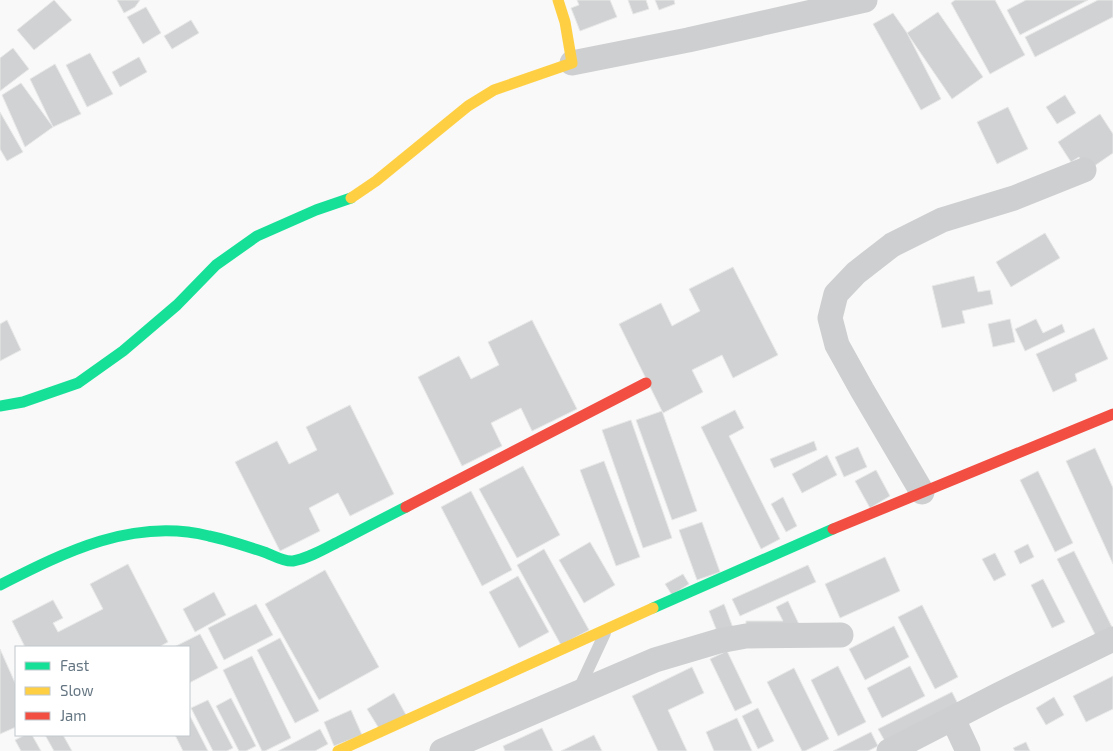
<svg xmlns="http://www.w3.org/2000/svg" width="1113" height="751" viewBox="0 0 1113 751" font-family="'Exo 2',sans-serif">
	<style>
		.building { fill: #d0d2d3; stroke: #e8e8e8 }
		.lines { fill: none; stroke-linecap: round; stroke-linejoin: round }
		.lane { stroke: #cecfd0; stroke-width: 12 }
		.street { stroke: #cecfd0; stroke-width: 25 }
		.fast { stroke: #16e098; stroke-width: 11 }
		.slow { stroke: #ffcf43; stroke-width: 11 }
		.jam { stroke: #f24e42; stroke-width: 11 }
	</style>
	<rect width="100%" height="100%" fill="#f9f9f9"/>
	<g class="building">
		<polygon points="54,0 72,20 34,50 17,30"/>
		<polygon points="117,0 140,0 135,7 124,13"/>
		<polygon points="577,0 610,0 617,17 580,31 571,8 579,5"/>
		<polygon points="628,0 646,0 649,9 633,14"/>
		<polygon points="655,0 674,0 675,4 659,10"/>
		<polygon points="955,0 995,0 1025,55 990,74 951,3"/>
		<polygon points="1026,0 1088,0 1020,35 1007,10"/>
		<polygon points="1098,0 1113,0 1113,17 1035,57 1025,37"/>
		<polygon points="146,7 161,33 143,44 127,17"/>
		<polygon points="938,12 983,77 952,99 907,33"/>
		<polygon points="893,13 907,33 941,99 921,110 873,24"/>
		<polygon points="191,20 199,33 172,49 164,36"/>
		<polygon points="13,48 29,69 0,91 0,58"/>
		<polygon points="90,53 113,94 87,107 66,65"/>
		<polygon points="139,57 147,72 120,87 112,72"/>
		<polygon points="55,64 81,114 53,127 30,79"/>
		<polygon points="21,83 53,127 25,147 2,95"/>
		<polygon points="1065,95 1076,113 1057,124 1046,107"/>
		<polygon points="1008,107 1028,149 997,164 977,122"/>
		<polygon points="0,112 23,152 7,161 0,149"/>
		<polygon points="1100,114 1113,134 1113,153 1087,171 1079,157 1071,162 1058,142"/>
		<polygon points="1045,233 1060,258 1011,287 996,262"/>
		<polygon points="733,267 778,355 733,378 722,355 692,370 703,392 663,413 619,324 661,303 672,326 700,311 689,289"/>
		<polygon points="974,276 978,292 990,290 993,304 962,311 965,323 942,328 932,286"/>
		<polygon points="1010,319 1015,342 993,347 988,324"/>
		<polygon points="1036,319 1043,333 1062,324 1065,332 1025,351 1015,329"/>
		<polygon points="7,320 21,350 0,361 0,324"/>
		<polygon points="532,320 577,409 532,431 521,408 491,423 502,446 462,466 418,377 459,356 471,379 499,365 488,342"/>
		<polygon points="1094,328 1108,359 1075,374 1077,381 1053,392 1036,354"/>
		<polygon points="350,405 394,494 350,516 338,493 309,508 320,531 280,551 235,462 277,441 289,464 317,450 306,427"/>
		<polygon points="735,410 744,428 729,436 780,539 761,549 701,427"/>
		<polygon points="662,411 697,511 672,520 636,420"/>
		<polygon points="631,420 672,538 643,548 602,430"/>
		<polygon points="814,441 817,450 774,468 770,459"/>
		<polygon points="858,447 867,467 844,477 835,457"/>
		<polygon points="1095,448 1113,488 1113,564 1066,461"/>
		<polygon points="827,455 837,475 802,493 792,474"/>
		<polygon points="604,461 640,557 616,566 580,470"/>
		<polygon points="523,466 560,535 517,558 479,489"/>
		<polygon points="876,470 890,496 870,508 855,481"/>
		<polygon points="1038,471 1073,543 1055,552 1020,480"/>
		<polygon points="471,491 512,570 482,586 441,507"/>
		<polygon points="783,497 797,526 786,532 771,504"/>
		<polygon points="702,522 720,572 697,580 679,530"/>
		<polygon points="590,542 615,585 584,603 559,560"/>
		<polygon points="1028,544 1034,557 1020,564 1014,551"/>
		<polygon points="544,549 589,630 561,645 517,565"/>
		<polygon points="1074,551 1113,629 1098,640 1057,559"/>
		<polygon points="995,553 1006,575 994,581 982,559"/>
		<polygon points="885,557 900,591 840,618 825,584"/>
		<polygon points="128,564 168,642 159,647 25,647 12,621 53,600 63,618 53,623 58,632 103,609 90,584"/>
		<polygon points="808,565 816,582 740,616 732,599"/>
		<polygon points="325,570 379,667 319,700 265,604"/>
		<polygon points="683,574 689,584 672,595 665,584"/>
		<polygon points="518,576 549,632 519,648 489,592"/>
		<polygon points="1043,579 1065,622 1052,628 1031,585"/>
		<polygon points="214,592 226,615 195,632 183,609"/>
		<polygon points="788,601 804,635 746,636 746,621 783,621 776,607"/>
		<polygon points="256,604 273,635 224,660 208,628"/>
		<polygon points="724,604 735,633 720,639 709,611"/>
		<polygon points="922,605 958,677 935,689 898,617"/>
		<polygon points="894,626 909,657 865,680 849,649"/>
		<polygon points="200,634 218,668 189,683 189,647 174,647"/>
		<polygon points="280,638 319,711 295,723 257,650"/>
		<polygon points="0,649 16,685 16,727 0,734"/>
		<polygon points="727,651 752,703 735,711 710,659"/>
		<polygon points="252,656 291,738 265,751 262,751 223,670"/>
		<polygon points="838,666 866,722 838,736 811,680"/>
		<polygon points="910,666 925,696 882,718 867,688"/>
		<polygon points="692,667 704,693 668,710 687,751 658,751 632,696"/>
		<polygon points="794,668 829,739 805,751 802,751 767,682"/>
		<polygon points="1113,676 1113,709 1086,722 1073,696"/>
		<polygon points="952,692 960,708 887,745 878,729"/>
		<polygon points="394,693 406,715 380,730 367,709"/>
		<polygon points="1054,697 1064,715 1046,725 1036,708"/>
		<polygon points="231,698 256,746 246,751 239,751 216,706"/>
		<polygon points="208,700 233,748 227,751 213,751 191,708"/>
		<polygon points="758,708 774,741 758,749 742,716"/>
		<polygon points="351,710 362,735 334,746 324,722"/>
		<polygon points="189,714 208,751 183,751 175,735 189,735"/>
		<polygon points="737,718 752,751 714,751 706,732"/>
		<polygon points="542,728 553,751 505,751 503,746"/>
		<polygon points="320,729 328,744 315,751 278,751"/>
		<polygon points="871,732 878,746 868,751 833,751"/>
		<polygon points="25,735 32,735 41,751 21,751 15,740"/>
		<polygon points="45,735 63,735 72,751 54,751"/>
		<polygon points="594,735 602,751 561,751"/>
		<polygon points="1026,742 1030,751 1015,751 1013,748"/>
	</g>
	<g class="lines">
		<polyline class="lane" points="578,691 605,633"/>
		<g class="street">
			<polyline points="572,63 688,40 865,0"/>
			<polyline points="922,492 862,390 837,345 830,318 836,294 856,273 892,245 942,220 1014,198 1084,170"/>
			<polyline points="953,719 968,751"/>
			<polyline points="442,751 655,660 719,641 746,636 841,635"/>
			<polyline points="889,751 998,695 1113,639"/>
		</g>
		<g class="fast">
			<polyline points="0,406 23,402 78,383 123,351 177,305 216,265 257,236 316,210 351,198"/>
			<path d="M0,585C65,552 134,517 209,536C228,540 246,546 264,552C273,555 283,562 293,561C310,558 326,548 342,540C363,529 384,518 406,507"/>
			<polyline points="653,608 833,529"/>
		</g>
		<g class="slow">
			<polyline points="351,198 376,181 468,106 494,90 572,63 565,22 558,0"/>
			<polyline points="338,751 653,608"/>
		</g>
		<g class="jam">
			<polyline points="406,507 646,383"/>
			<polyline points="833,529 1113,414"/>
		</g>
	</g>
	<rect x="15" y="646" width="175" height="90" fill="#ffffff" stroke="#c1c8cd"/>
	<rect x="25" y="662" width="25" height="8" fill="#16e098" stroke="#c1c8cd"/>
	<text x="60" y="671" font-size="15" fill="#657683">Fast</text>
	<rect x="25" y="687" width="25" height="8" fill="#ffcf43" stroke="#c1c8cd"/>
	<text x="60" y="696" font-size="15" fill="#657683">Slow</text>
	<rect x="25" y="712" width="25" height="8" fill="#f24e42" stroke="#c1c8cd"/>
	<text x="60" y="721" font-size="15" fill="#657683">Jam</text>
</svg>
